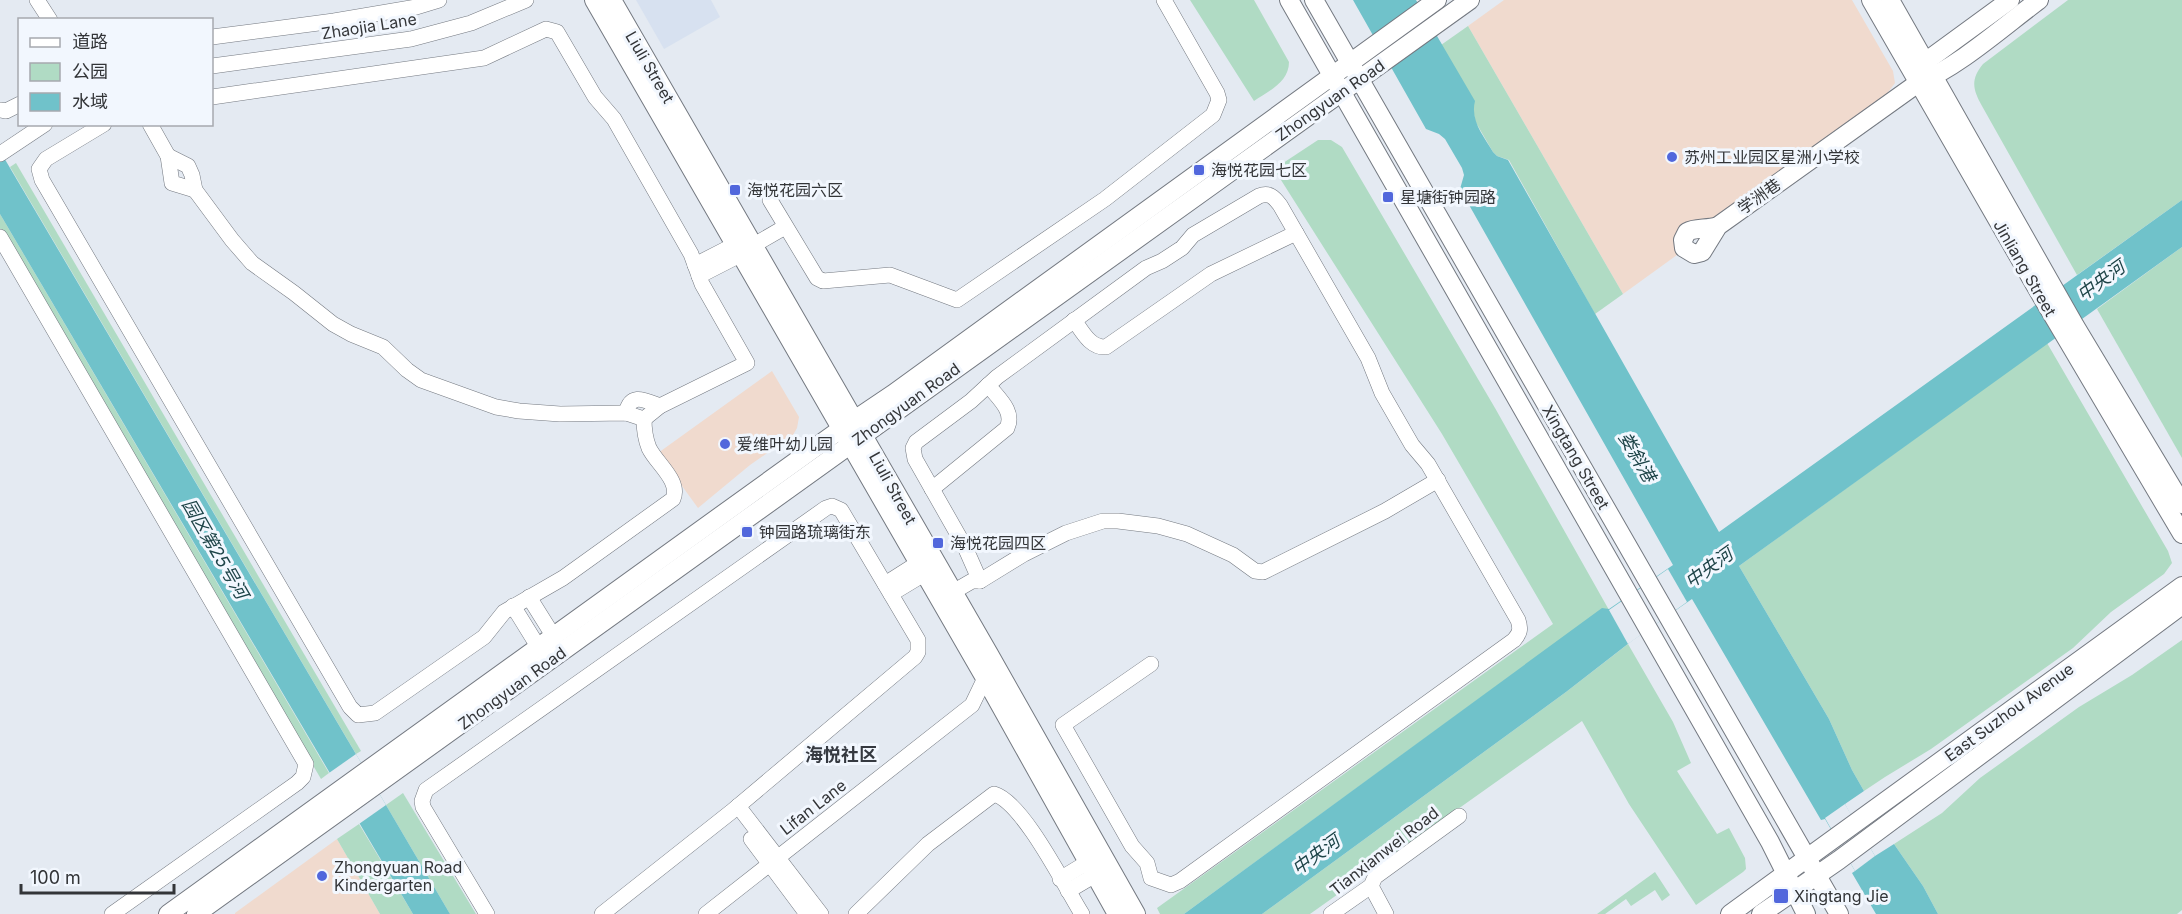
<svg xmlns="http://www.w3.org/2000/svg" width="2182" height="914" viewBox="0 0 2182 914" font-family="Inter,'Noto Sans SC',sans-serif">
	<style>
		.built { fill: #d7e1f0 }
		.education { fill: #f0dace }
		.green { fill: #b0dbc4 }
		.water { fill: #70c2ca }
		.pier { fill: #e4eaf2 }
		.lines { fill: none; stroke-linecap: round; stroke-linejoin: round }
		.minor-casing { stroke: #747981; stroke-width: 16 }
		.major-casing { stroke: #747981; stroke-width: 20 }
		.minor { stroke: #fff; stroke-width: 15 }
		.major { stroke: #fff; stroke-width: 18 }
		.poi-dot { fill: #5167dc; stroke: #f2f7fe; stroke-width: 2 }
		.labels { text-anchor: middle; stroke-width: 6; stroke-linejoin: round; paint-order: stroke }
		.street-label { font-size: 16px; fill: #333538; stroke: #f2f7fe }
		.poi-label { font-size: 16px; fill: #333538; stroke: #f2f7fe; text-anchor: start }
		.water-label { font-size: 18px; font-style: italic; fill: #1e4448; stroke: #f2f7fe }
		.neighbourhood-label { font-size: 18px; font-weight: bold; fill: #353940; stroke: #f2f7fe }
	</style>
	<rect width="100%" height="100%" fill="#e4eaf2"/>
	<polygon class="built" points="636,0 711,0 720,17 664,49"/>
	<g class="education">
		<polygon points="1504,0 1852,0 1893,71 1895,83 1886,95 1675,248 1677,255 1623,294 1468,26"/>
		<polygon points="772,371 799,417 797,428 793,435 750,465 698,508 658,453"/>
		<polygon points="337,839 380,914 235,914 235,913"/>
	</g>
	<g class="green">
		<path d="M1190,0H1254L1289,62C1289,82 1269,91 1254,101Z"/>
		<path d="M2068,0H2182V200L2077,275L1982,106C1973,90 1970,80 1983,64Z"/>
		<polygon points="1468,26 1623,294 1595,314 1509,160 1497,156 1493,152 1475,121 1473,108 1441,45"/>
		<polygon points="1318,140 1331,140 1342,147 1495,408 1609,610 1602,609 1184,914 1160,914 1157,908 1553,624 1442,434 1274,169"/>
		<polygon points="16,163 361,751 356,754 10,167"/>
		<polygon points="0,214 329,773 321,779 0,231"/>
		<polygon points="2182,247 2182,458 2097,309"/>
		<polygon points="2047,343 2168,551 2172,563 2164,574 2111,612 2073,648 1931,749 1885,777 1864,791 1852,770 1829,719 1739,566"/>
		<polygon points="2182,640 2182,910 2177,914 1938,914 1923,886 1894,844 1942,813 1980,778 2079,707 2132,675"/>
		<polygon points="1628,644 1673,722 1691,763 1677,771 1717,834 1729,828 1745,858 1746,869 1743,872 1696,905 1629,804 1582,721 1310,914 1262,914 1566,692"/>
		<polygon points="403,793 476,914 450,914 386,805"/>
		<polygon points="359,824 413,914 380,914 337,839"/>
		<polygon points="1655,872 1670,895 1662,901 1655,890 1631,906 1626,899 1605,914 1597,914"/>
	</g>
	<g class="water">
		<path d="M1353,0H1416L1475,101C1470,121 1484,136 1493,152L1497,156L1508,160L1719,532L2182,200V247L1739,566L1829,719L1852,770L1864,791L1845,804L1847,808L1875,856L1894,844L1923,886L1938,914H1876L1852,873L1855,871L1825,819L1821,820L1692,599L1633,640L1566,692L1262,914H1184L1602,608L1609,609L1673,565L1460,189L1464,175L1462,168L1445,139L1439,134L1426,129Z"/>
		<polygon points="0,151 386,805 450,914 413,914 0,214"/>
	</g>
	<g class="pier">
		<polygon points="1668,569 1687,602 1628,644 1609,610"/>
		<polygon points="356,754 386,805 359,824 329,773"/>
		<polygon points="1845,804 1875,856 1855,871 1825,818"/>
	</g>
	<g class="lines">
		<defs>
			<g id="minor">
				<polyline points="37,0 50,20"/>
				<polyline points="212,37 334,21 416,7 439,0"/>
				<polyline points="212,66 411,39 471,23 526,0"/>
				<polyline points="0,110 6,111 20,104"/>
				<path d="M104,124L46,159L39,169L42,180L350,707L358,715L375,713L484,637L504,612L563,578L673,499C681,481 656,463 649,448C645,438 644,429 644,419"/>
				<polyline points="150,124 168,156 172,183 195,190"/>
				<polyline points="0,154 45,124"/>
				<polyline points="168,156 188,166 192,175 195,190 232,240 252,263 294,293 333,324 351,334 383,347 407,370 421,380 496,407 519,411 560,414 626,413 644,419 660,406 747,363 702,284 691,254 614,119 595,97 557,32 546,29 484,58 212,97"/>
				<polyline points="770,200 817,278 823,281 890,275 957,300 1105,199 1213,115 1219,100 1217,93 1164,0"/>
				<polyline points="0,237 306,764 303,777 297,783 112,914"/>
				<polyline points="754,245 785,227"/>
				<polyline points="695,265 734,245"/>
				<polyline points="699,276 740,255"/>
				<path d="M1074,320C1082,331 1090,348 1106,347L1211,274L1296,233"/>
				<path d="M626,413C631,391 646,401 660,406"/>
				<path d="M932,489L1007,428C1015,411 998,398 988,385"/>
				<path d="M980,581L965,547L915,459L913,448L916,442L971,401L997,377L1146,268L1162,261L1182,248L1193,235L1259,196C1269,192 1274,197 1280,205L1368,358L1382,393L1412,445L1428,464L1518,620C1521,629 1520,633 1514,640L1180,881L1171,885L1151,878L1147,863L1132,846L1063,725L1151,664"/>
				<polyline points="885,584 918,563"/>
				<polyline points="953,592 972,581 980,581 1024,554 1066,533 1103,521 1118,521 1158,526 1187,534 1233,555 1255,571 1263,572 1385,511 1438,480"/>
				<polyline points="891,594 924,574"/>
				<polyline points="529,597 554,637"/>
				<polyline points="513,606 539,648"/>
				<polyline points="738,806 821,914"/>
				<polyline points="751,839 807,914"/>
				<polyline points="1060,879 1088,862"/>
				<polyline points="1371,886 1386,914"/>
				<polyline points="1068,891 1095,875"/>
				<polyline points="487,914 423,807 422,801 426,790 826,508 832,506 841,510 918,640 918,652 915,657 731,812 602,914"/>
				<polyline points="706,914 972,705 985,678 993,672"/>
				<path d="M856,914L928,844L994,794C1023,802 1065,887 1082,914"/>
				<polyline points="1331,914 1371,886 1375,877 1459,816"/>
			</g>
			<g id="major">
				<polyline points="594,0 985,678 1117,914"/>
				<polyline points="612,0 989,654 1136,914"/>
				<polyline points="1289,0 1770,842 1806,914"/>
				<polyline points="1314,0 1839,914"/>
				<polyline points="1871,0 2042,297 2182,534"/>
				<polyline points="1890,0 2075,326 2182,504"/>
				<polyline points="1921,73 1925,62 2010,0"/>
				<path d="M1718,226L1702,252L1694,254L1684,248L1683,240L1687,232C1696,227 1707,230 1718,226L1918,83C1957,68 2004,26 2039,0"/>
				<polyline points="168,914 841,429 893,394 1437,0"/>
				<polyline points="196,914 1470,0"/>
				<polyline points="1730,914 2182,586"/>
				<polyline points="1761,914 1839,860 2182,605"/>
			</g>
		</defs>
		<use href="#minor" class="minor-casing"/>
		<use href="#major" class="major-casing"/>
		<use href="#minor" class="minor"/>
		<use href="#major" class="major"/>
	</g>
	<g class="poi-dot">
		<circle cx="1672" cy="157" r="6"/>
		<rect x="1193" y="164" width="12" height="12" rx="3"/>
		<rect x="729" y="184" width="12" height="12" rx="3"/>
		<rect x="1382" y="191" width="12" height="12" rx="3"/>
		<circle cx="725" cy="444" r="6"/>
		<rect x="741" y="526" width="12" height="12" rx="3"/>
		<rect x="932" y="537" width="12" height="12" rx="3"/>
		<circle cx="322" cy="876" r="6"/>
		<rect x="1773" y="888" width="16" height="16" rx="3"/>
	</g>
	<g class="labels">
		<g class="street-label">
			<text transform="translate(369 26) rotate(-9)" y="6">Zhaojia Lane</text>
			<text transform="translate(650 67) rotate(60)" y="6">Liuli Street</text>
			<text transform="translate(1330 100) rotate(-35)" y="6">Zhongyuan Road</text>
			<text transform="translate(1759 196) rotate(-35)" y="6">学洲巷</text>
			<text transform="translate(2025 268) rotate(60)" y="6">Jinliang Street</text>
			<text transform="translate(906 404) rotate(-36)" y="6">Zhongyuan Road</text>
			<text transform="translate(1576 457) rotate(60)" y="6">Xingtang Street</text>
			<text transform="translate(893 488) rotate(61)" y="6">Liuli Street</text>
			<text transform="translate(512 688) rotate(-36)" y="6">Zhongyuan Road</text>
			<text transform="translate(2009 712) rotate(-36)" y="6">East Suzhou Avenue</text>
			<text transform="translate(813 807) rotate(-38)" y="6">Lifan Lane</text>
			<text transform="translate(1384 851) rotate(-38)" y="6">Tianxianwei Road</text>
		</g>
		<g class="poi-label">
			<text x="1684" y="163">苏州工业园区星洲小学校</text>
			<text x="1211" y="176">海悦花园七区</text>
			<text x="747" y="196">海悦花园六区</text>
			<text x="1400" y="203">星塘街钟园路</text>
			<text x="737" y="450">爱维叶幼儿园</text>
			<text x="759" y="538">钟园路琉璃街东</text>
			<text x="950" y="549">海悦花园四区</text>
			<text x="334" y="873">Zhongyuan Road<tspan x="334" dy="18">Kindergarten</tspan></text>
			<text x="1794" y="902">Xingtang Jie</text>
		</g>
		<g class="water-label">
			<text transform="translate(2101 281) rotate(-36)" y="6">中央河</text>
			<text transform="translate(1637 457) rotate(60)" y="6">娄斜港</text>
			<text transform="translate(215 549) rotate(60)" y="6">园区第25号河</text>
			<text transform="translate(1709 568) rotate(-36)" y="6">中央河</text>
			<text transform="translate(1316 855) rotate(-36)" y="6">中央河</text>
		</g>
		<g class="neighbourhood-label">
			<text x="841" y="761">海悦社区</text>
		</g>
	</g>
	<rect x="18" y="18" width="195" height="108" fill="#f2f7fe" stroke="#a6a9af" stroke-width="1.5"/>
	<rect x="30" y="38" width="30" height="9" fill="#ffffff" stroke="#a6a9af" stroke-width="1.5"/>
	<text x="72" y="48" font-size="18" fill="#333538">道路</text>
	<rect x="30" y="63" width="30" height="18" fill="#b0dbc4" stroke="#a6a9af" stroke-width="1.5"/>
	<text x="72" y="78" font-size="18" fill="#333538">公园</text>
	<rect x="30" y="93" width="30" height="18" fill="#70c2ca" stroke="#a6a9af" stroke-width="1.5"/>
	<text x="72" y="108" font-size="18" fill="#333538">水域</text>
	<path d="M21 884v9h153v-9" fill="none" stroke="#333538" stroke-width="3"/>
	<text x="30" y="884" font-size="18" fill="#333538" stroke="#f2f7fe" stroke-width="4.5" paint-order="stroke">100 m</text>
</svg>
